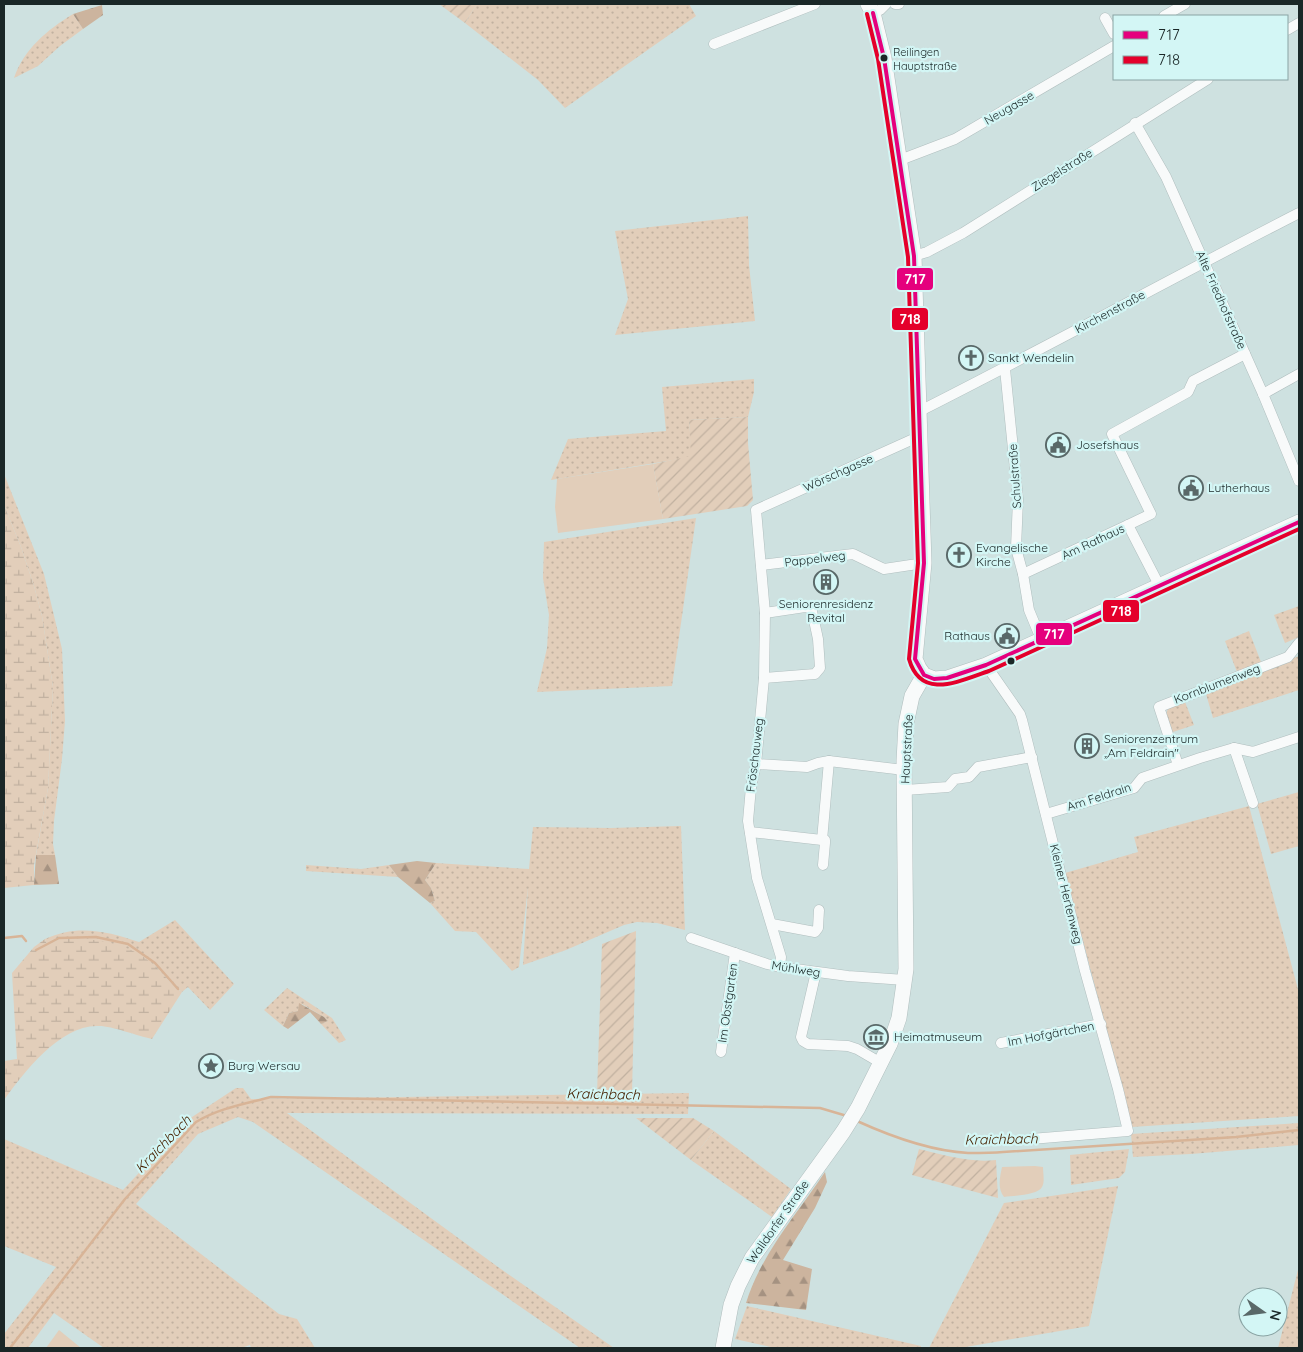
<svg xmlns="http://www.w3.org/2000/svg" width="1303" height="1352" viewBox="0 0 1303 1352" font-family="Quicksand,sans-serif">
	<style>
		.grass { fill: url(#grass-dots) }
		.forest { fill: url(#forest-firs) }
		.wetland { fill: url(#wetland-marsh) }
		.park { fill: #e2ceba }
		.garden { fill: url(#garden-furrows) }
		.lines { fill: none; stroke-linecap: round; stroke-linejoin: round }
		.stream { stroke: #d8b497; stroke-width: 2.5 }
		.street-casing { stroke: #b0bebe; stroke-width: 11 }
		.secondary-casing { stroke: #b0bebe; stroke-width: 16 }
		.street { stroke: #f8fafa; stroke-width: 10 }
		.secondary { stroke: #f8fafa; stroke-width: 15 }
		.bus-1-casing { stroke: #d3f6f5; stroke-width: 8 }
		.bus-2-casing { stroke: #d3f6f5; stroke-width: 8 }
		.bus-1 { stroke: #e5007d; stroke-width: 4 }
		.bus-2 { stroke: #e4002b; stroke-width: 4 }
		.bus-dot { fill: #1a2727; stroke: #d3f6f5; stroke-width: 2 }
		.labels { text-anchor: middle; stroke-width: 4.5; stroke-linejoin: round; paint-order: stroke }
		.bus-label { font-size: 11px; fill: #1a2727; stroke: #d3f6f5; text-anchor: start }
		.street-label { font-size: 12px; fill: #1a2727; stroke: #d3f6f5 }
		.poi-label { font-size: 12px; fill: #1a2727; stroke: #d3f6f5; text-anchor: start }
		.water-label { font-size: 14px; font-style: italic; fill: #472101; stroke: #d3f6f5 }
		.line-badge { stroke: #d3f6f5; stroke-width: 2 }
		.badge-label { font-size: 14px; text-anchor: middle; font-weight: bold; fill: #fff }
	</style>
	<defs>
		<pattern id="grass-dots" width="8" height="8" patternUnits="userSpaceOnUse" patternTransform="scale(1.25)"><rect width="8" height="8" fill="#e2ceba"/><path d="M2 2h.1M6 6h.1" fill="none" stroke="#c1b1a0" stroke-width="1.8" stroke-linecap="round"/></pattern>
		<pattern id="forest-firs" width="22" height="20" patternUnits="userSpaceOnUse" patternTransform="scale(1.25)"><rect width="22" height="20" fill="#ccb49e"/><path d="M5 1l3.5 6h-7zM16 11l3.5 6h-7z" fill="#a59281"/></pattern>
		<pattern id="wetland-marsh" width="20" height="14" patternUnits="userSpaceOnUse" patternTransform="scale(1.25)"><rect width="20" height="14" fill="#e2ceba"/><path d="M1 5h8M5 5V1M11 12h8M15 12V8" fill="none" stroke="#c1b1a0"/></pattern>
		<pattern id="garden-furrows" width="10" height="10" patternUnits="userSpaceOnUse" patternTransform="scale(1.25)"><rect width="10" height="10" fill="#e2ceba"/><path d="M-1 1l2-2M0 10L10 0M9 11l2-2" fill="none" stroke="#c1b1a0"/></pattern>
	</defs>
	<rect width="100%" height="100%" fill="#cee1e0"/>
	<g class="grass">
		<polygon points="477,4 689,4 696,16 565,108 538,80 465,23"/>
		<path d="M73,14L83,29L60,46L38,66L14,78C24,49 47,30 73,14Z"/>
		<polygon points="748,216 749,265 755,321 615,335 628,299 615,231"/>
		<polygon points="754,379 754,392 748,417 689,420 692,457 551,480 568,439 666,431 662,387"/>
		<polygon points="4,474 44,574 62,649 65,721 62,759 54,821 53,844 55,855 36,855 48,788 53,687 42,616 34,586 21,547 4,505"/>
		<polygon points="696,518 672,686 537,692 547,648 549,615 543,578 544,542"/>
		<polygon points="1299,606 1299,637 1285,643 1274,615"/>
		<polygon points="1249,631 1261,662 1237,672 1225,641"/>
		<polygon points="1299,656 1299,690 1213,718 1206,694"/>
		<polygon points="1185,702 1194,725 1170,733 1165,716 1168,709"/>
		<polygon points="1299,792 1299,846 1271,854 1257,804"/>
		<polygon points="1249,806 1299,993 1299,1116 1132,1127 1065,873 1138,852 1134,837"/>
		<polygon points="681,826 685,930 657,923 637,922 624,925 566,950 523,965 528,887 519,967 512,971 476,932 455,931 430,903 435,901 431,888 425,880 436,863 529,869 533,827 611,828"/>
		<polygon points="306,865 361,869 389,865 398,877 306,871"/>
		<path d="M175,920L234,984L210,1010L188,987L182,992L174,986L155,966L62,938L47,945L45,939C77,924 107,931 139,942Z"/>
		<polygon points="287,988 332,1018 346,1040 339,1043 321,1024 328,1021 324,1017 302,1004 299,1011 289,1013 283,1026 264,1010"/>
		<polygon points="236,1088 243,1088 251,1099 689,1093 688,1114 287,1113 498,1267 614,1348 580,1348 253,1122 238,1117 198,1134 136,1204 279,1314 297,1319 315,1348 251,1348 250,1345 241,1348 104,1348 54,1313 28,1348 4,1348 4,1334 56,1267 4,1246 4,1139 123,1190 189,1119"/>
		<polygon points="1299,1123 1299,1145 1191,1154 1133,1157 1131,1134"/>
		<polygon points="714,1131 791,1189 772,1217 691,1160"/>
		<polygon points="1129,1149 1125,1172 1119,1178 1071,1185 1070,1155"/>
		<polygon points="1118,1186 1089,1326 960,1348 929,1348 1004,1203"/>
		<polygon points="1299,1266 1299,1348 1278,1348"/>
		<polygon points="747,1306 921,1346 921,1348 775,1348 735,1339"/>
	</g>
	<g class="forest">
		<polygon points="102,5 103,15 83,29 73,14"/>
		<polygon points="36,855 55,855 59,884 34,885"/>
		<polygon points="417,861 436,863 425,880 431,888 435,901 430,903 398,877 389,865"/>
		<polygon points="299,1003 324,1017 328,1021 321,1024 310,1012 288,1029 283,1026 289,1013 298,1011"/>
		<path d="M825,1172L827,1182L815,1208L783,1260L812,1269L806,1310L746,1303C761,1254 797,1214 825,1172Z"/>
	</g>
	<g class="wetland">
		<polygon points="4,505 21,547 34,586 42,616 53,687 48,788 34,865 34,885 4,888"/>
		<path d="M62,938C96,939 128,942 154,965C164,974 171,985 182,992L152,1039C138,1036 112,1026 99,1026C61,1024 24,1072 4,1100V1061L17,1059L12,973L34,947L45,939L47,945Z"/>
	</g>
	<g class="park">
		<polygon points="653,464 663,519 558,533 555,507 557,479"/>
		<path d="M1035,1166L1043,1167C1043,1173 1045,1182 1042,1187C1038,1195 1013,1196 1004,1197C997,1188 1000,1177 1002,1167Z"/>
		<polygon points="59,1330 81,1348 46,1348"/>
	</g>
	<g class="garden">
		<polygon points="439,4 477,4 465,23"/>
		<polygon points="748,417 748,443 753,500 747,506 663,519 653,464 691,456 689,420"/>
		<polygon points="636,931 632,1093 597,1094 602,944"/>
		<polygon points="636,1118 693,1118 714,1131 691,1160"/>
		<path d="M919,1149C944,1155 970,1163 996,1160L998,1198L912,1175Z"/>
	</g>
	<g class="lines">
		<g class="stream">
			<polyline points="4,938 22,936 26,941"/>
			<polyline points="36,950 59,938 96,937 128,944 155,963 178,989"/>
			<path d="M857,1121C890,1136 931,1151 968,1153C980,1153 992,1153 1003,1152L1236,1137L1299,1130"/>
			<path d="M10,1348L125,1199L196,1122C219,1108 245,1104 271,1097L820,1108L847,1116"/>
		</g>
		<defs>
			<g id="street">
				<polyline points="895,4 899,4"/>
				<polyline points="873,13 880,10 886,4"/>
				<polyline points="1164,16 1185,4"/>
				<polyline points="1105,18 1114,34"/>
				<polyline points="1287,30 1299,23"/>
				<polyline points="714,44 815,4"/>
				<polyline points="1135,123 1166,177 1263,394 1299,481"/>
				<polyline points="900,160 955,139 1114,46"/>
				<polyline points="914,256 927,252 963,233 1208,79"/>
				<polyline points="1005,369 1018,499 1016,548 1023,574 1029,610 1041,639"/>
				<polyline points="1263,394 1299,374"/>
				<path d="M920,411C1047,347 1172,278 1299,213"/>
				<polyline points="1128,525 1151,514 1112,434 1188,392 1193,381 1245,354"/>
				<polyline points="761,565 853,554 884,569 924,563"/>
				<polyline points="1023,574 1128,525 1159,585"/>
				<polyline points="986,665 1020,714 1022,720 1085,971 1118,1089 1128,1131 1031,1139"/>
				<polyline points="764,678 815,674 820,668 818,639 812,611 809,608 805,607 765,613"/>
				<polyline points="1234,748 1253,803"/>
				<polyline points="756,764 807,767 818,763 829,761 904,770"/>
				<polyline points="1178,765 1159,707 1288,657 1299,643"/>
				<polyline points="905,790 948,787 955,779 969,777 978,767 1032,757"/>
				<polyline points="1046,814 1134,788 1142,778 1200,758 1234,748 1253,752 1299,737"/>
				<polyline points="750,832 822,840"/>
				<polyline points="823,865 825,843 825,840 822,840 829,761"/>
				<polyline points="772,924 815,932 818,928 819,910"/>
				<polyline points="691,938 767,964 780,967 848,976 905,980"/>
				<polyline points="780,967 781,957 757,878 748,821 751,787 756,764 764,678 765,613 756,510 920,436"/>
				<polyline points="816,972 801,1037 803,1041 808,1044 848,1046 857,1049 881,1063"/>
				<polyline points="1001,1043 1101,1024"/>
				<polyline points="721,1052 735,953"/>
			</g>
			<g id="secondary">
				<polyline points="868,4 873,13 884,58 914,256 924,563 915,659 919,668 924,675 934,679 947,678 986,665 1299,522"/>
				<polyline points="723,1348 731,1305 738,1286 752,1258 843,1132 858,1108 890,1044 899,1018 906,969 904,761 906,724 912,696 924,675"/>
			</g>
		</defs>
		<use href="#street" class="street-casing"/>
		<use href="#secondary" class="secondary-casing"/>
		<use href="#street" class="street"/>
		<use href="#secondary" class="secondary"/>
		<defs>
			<polyline id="bus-1" points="873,13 884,58 914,256 924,563 915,659 924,675 934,679 947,678 986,665 1299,522"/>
			<path id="bus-2" d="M867,14L878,59L908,257L918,563L909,659C921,701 959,681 989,671L1299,529"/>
		</defs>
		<use href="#bus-1" class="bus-1-casing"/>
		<use href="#bus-2" class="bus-2-casing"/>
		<use href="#bus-1" class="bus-1"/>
		<use href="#bus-2" class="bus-2"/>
	</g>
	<defs>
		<symbol id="church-ring" viewBox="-11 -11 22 22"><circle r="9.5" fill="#d3f6f5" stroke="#596868" stroke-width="1.5"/><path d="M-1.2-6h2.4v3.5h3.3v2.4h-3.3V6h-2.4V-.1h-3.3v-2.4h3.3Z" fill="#596868"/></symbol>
		<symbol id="civic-ring" viewBox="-11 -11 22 22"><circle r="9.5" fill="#d3f6f5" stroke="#596868" stroke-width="1.5"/><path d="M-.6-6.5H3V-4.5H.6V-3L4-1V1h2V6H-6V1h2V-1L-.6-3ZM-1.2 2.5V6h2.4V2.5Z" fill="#596868"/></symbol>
		<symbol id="building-ring" viewBox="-11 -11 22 22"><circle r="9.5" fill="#d3f6f5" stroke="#596868" stroke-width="1.5"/><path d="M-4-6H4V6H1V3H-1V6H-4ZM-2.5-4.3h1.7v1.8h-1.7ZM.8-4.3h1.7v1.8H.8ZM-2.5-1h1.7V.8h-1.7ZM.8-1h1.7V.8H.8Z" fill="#596868"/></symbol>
		<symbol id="museum-ring" viewBox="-11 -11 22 22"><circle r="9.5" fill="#d3f6f5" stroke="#596868" stroke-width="1.5"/><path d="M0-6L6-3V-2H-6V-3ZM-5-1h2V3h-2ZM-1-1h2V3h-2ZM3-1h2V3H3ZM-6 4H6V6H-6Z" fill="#596868"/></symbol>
		<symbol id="sight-ring" viewBox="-11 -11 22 22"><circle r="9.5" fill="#d3f6f5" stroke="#596868" stroke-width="1.5"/><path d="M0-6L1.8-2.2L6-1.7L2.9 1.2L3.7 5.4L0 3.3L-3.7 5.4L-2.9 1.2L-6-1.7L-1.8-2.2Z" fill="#596868"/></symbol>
	</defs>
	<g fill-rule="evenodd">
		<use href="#church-ring" x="957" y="344" width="28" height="28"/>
		<use href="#civic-ring" x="1044" y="431" width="28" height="28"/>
		<use href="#civic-ring" x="1177" y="474" width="28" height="28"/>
		<use href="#church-ring" x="945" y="541" width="28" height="28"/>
		<use href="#building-ring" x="812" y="568" width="28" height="28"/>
		<use href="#civic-ring" x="993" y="622" width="28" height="28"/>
		<use href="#building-ring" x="1073" y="732" width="28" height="28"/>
		<use href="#museum-ring" x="862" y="1023" width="28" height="28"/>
		<use href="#sight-ring" x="197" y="1052" width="28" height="28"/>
	</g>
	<g class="bus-dot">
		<circle cx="884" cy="58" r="4.5"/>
		<circle cx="1011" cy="661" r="4.5"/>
	</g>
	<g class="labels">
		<g class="bus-label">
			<text x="893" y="56">Reilingen<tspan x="893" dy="14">Hauptstraße</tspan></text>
		</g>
		<g class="street-label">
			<text transform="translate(1009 108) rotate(-30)" y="4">Neugasse</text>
			<text transform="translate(1062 170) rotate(-32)" y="4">Ziegelstraße</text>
			<text transform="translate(1221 300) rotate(66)" y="4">Alte Friedhofstraße</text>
			<text transform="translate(1110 312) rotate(-28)" y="4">Kirchenstraße</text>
			<text transform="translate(838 473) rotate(-24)" y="4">Wörschgasse</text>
			<text transform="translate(1015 476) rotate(-94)" y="4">Schulstraße</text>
			<text transform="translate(1093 542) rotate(-25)" y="4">Am Rathaus</text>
			<text transform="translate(815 559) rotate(-7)" y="4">Pappelweg</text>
			<text transform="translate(1217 684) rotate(-21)" y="4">Kornblumenweg</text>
			<text transform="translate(907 749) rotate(-87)" y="4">Hauptstraße</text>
			<text transform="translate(755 755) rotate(-83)" y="4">Fröschauweg</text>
			<text transform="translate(1099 797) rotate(-18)" y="4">Am Feldrain</text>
			<text transform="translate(1066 894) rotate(76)" y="4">Kleiner Hertenweg</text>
			<text transform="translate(796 969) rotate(9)" y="4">Mühlweg</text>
			<text transform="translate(728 1003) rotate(-82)" y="4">Im Obstgarten</text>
			<text transform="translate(1051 1034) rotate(-11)" y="4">Im Hofgärtchen</text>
			<text transform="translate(778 1222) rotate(-55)" y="4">Walldorfer Straße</text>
		</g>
		<g class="poi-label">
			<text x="988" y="362">Sankt Wendelin</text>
			<text x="1076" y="449">Josefshaus</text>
			<text x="1208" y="492">Lutherhaus</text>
			<text x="976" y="552">Evangelische<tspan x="976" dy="14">Kirche</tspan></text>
			<text x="826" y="608" text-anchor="middle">Seniorenresidenz<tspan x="826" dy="14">Revital</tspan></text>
			<text x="990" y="640" text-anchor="end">Rathaus</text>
			<text x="1104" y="743">Seniorenzentrum<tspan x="1104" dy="14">„Am Feldrain"</tspan></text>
			<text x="894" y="1041">Heimatmuseum</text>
			<text x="228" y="1070">Burg Wersau</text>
		</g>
		<g class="water-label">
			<text transform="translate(603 1094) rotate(1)" y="5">Kraichbach</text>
			<text transform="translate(1001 1139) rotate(-1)" y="5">Kraichbach</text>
			<text transform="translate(163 1144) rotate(-46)" y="5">Kraichbach</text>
		</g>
	</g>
	<g class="line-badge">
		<rect x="896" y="267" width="38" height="24" rx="5" fill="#e5007d"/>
		<rect x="891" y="307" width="38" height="24" rx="5" fill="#e4002b"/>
		<rect x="1102" y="599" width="38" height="24" rx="5" fill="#e4002b"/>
		<rect x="1035" y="622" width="38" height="24" rx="5" fill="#e5007d"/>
	</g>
	<g class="badge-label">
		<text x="915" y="284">717</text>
		<text x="910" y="324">718</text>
		<text x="1121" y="616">718</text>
		<text x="1054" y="639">717</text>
	</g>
	<rect width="1303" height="1352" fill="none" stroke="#1a2727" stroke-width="10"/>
	<rect x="1113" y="15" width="175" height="65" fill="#d3f6f5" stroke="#89a3a3"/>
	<rect x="1123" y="31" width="25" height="8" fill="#e5007d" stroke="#89a3a3"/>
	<text x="1158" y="40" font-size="15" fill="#1a2727">717</text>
	<rect x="1123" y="56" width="25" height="8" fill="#e4002b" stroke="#89a3a3"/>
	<text x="1158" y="65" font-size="15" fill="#1a2727">718</text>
	<g transform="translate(1263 1312) rotate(104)"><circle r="24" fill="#d3f6f5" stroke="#89a3a3"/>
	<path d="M0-4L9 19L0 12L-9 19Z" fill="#596868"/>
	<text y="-8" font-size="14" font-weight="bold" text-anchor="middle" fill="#1a2727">N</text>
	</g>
</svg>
